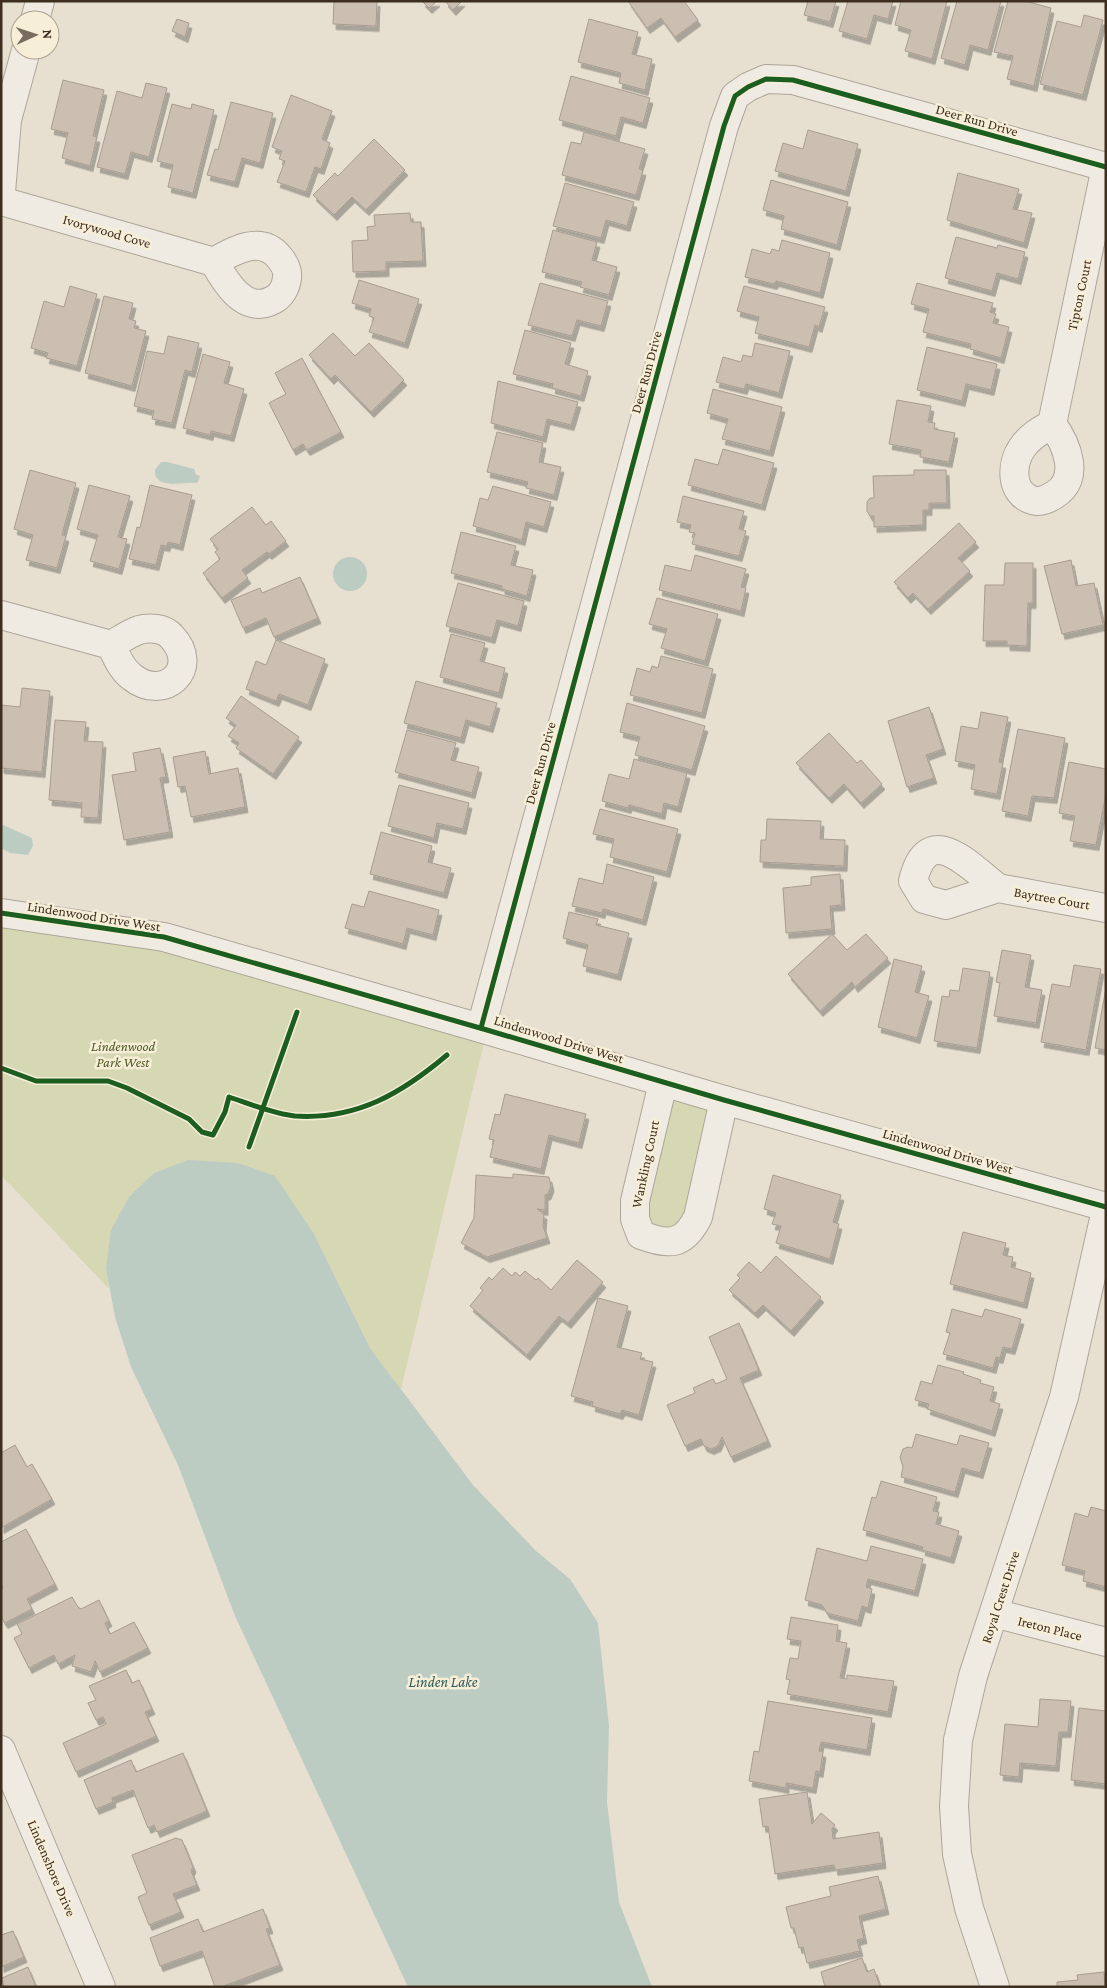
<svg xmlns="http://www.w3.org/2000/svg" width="1107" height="1988" viewBox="0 0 1107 1988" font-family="'Crimson Pro',serif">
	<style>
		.green { fill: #d6d7b3 }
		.water { fill: #bcccc2 }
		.building { fill: #cbbfb2; stroke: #a89c90; filter: url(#shadow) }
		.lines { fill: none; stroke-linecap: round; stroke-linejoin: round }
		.minor-casing { stroke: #ada599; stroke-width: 30 }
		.tertiary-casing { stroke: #ada599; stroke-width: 30 }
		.minor { stroke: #efebe3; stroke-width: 28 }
		.tertiary { stroke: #efebe3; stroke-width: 28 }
		.cycleway-casing { stroke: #f7eed8; stroke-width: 8 }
		.cycleway { stroke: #1b5e20; stroke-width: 5 }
		.labels { text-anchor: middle; stroke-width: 5; stroke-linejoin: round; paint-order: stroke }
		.street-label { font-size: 14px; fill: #3d2e20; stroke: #f7eed8 }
		.park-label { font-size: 14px; font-style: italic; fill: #4d5a26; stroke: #f7eed8 }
		.water-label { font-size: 15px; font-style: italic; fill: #2f5d5a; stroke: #f7eed8 }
	</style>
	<defs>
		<filter id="shadow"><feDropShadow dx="3" dy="5.5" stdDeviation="0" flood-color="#0004"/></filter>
	</defs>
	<rect width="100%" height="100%" fill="#e7e0d1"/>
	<g class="green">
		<polygon points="1,913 164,937 487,1030 401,1389 370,1348 314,1234 106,1269 109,1289 1,1175"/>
		<polygon points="663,1083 724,1100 698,1217 656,1241 635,1201"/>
	</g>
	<g class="water">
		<path d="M161,462H167L194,469L196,475L200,476L197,483C184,481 154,491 155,470Z"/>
		<circle cx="350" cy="574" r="17"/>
		<polygon points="1,824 32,838 33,846 28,855 10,853 1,848"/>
		<polygon points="188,1160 238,1163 275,1176 314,1234 370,1348 473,1485 536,1551 570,1579 598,1623 609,1726 607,1802 619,1902 652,1987 408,1987 235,1616 178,1465 131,1367 115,1317 106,1269 111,1230 129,1197 154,1173"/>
	</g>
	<g class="building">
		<polygon points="334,1 377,1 376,26 333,24"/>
		<polygon points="422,1 437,1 429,8"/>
		<polygon points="445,1 462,1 453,10"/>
		<polygon points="628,1 684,1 698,20 675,37 661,18 647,28"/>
		<polygon points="808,1 836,1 830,22 804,15"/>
		<polygon points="848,1 893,1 888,19 874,15 867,39 839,31"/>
		<polygon points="901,1 947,1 932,59 905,51 911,30 895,25"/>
		<polygon points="957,1 1001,1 988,50 970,45 965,65 941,58"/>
		<polygon points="1008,1 1025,1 1051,8 1034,86 1007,79 1013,56 994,52"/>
		<polygon points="1084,15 1103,20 1083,95 1040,84 1057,21 1081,27"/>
		<polygon points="177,19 189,23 185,37 172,31"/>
		<polygon points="589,19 638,32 632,54 652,59 645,90 619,83 621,73 578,62"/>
		<polygon points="571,76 650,98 643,123 621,117 616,136 559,120"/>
		<polygon points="63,80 104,90 93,136 97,137 90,166 62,158 68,133 51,129"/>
		<polygon points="146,83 167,88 149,157 131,152 125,174 97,167 117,91 142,98"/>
		<polygon points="291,95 332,111 322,139 330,143 321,169 315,167 306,192 277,182 285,161 279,159 282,151 272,147"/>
		<polygon points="231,102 273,113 260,163 242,158 235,182 207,175 215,149 218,150"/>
		<polygon points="172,104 191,109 192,104 214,110 193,193 168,187 173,165 157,161"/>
		<polygon points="808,130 858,144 846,191 775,171 783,143 803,149"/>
		<polygon points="584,132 645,149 639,169 643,170 636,195 562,175 571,142 581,144"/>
		<polygon points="374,139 405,170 366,210 352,197 334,215 313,195 335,173 338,176"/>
		<polygon points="958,173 1019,189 1013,209 1032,213 1024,243 947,220"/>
		<polygon points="771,180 848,202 837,245 781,229 784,216 763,210"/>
		<polygon points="565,183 634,202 627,226 606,220 601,238 553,226"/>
		<polygon points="410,213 411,222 421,222 423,261 386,262 386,271 353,272 352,241 368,240 367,227 375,226 374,215"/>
		<polygon points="553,230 597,242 592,260 617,267 609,295 580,287 582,282 542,272"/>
		<polygon points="956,237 997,248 998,245 1025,252 1018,279 997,273 992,291 945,278"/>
		<polygon points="782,240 830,253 820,293 776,281 774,284 745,277 752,249 770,254 772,249 779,251"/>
		<polygon points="359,280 419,299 405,343 369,332 374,318 369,316 371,309 352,303"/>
		<polygon points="540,283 608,301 601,326 577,320 572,336 528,325"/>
		<polygon points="917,283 993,303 990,312 996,314 993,323 1009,327 1001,358 970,349 971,344 923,332 929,309 911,304"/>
		<polygon points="70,286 97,294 77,366 46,358 48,353 31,348 44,301 64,307"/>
		<polygon points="744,286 825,307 819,327 815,325 809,347 755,333 759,317 737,311"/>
		<polygon points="104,296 133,303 129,319 136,321 134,328 146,331 132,386 85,373"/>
		<polygon points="525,330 571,343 565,364 588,371 581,396 552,388 553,384 513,374"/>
		<polygon points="333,333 355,356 369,343 404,380 371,412 335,375 331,379 309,355"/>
		<polygon points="168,336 199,343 192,372 185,370 172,423 152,419 154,411 134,406 147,351 164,354"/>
		<polygon points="755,343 790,351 779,393 746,384 744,389 716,382 723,357 741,362 743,355 752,357"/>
		<polygon points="927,347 997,364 991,390 966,384 962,401 917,390"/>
		<polygon points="203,354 230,362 224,383 244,389 231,436 211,431 210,435 183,428"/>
		<polygon points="302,358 341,432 307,450 303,444 293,450 269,403 286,394 275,373"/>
		<polygon points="498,381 578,402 571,425 547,419 543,437 491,423"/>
		<polygon points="713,389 782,407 770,451 722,439 728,419 707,413"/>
		<polygon points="897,400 931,406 928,422 935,423 934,429 955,433 949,462 920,457 921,450 889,444"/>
		<polygon points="497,432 543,443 539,462 561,467 554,495 526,488 528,482 487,472"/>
		<polygon points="723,449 774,463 762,505 688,485 695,459 718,465"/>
		<polygon points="30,470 76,483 62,535 66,536 57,568 26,560 33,535 14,529"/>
		<polygon points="914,470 946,470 947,503 929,503 929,510 923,510 923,525 874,527 874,516 870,516 867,511 867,502 870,498 874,498 873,476 914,475"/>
		<polygon points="89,485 130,496 118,537 127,539 119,569 90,561 98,535 77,529"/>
		<polygon points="150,485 192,495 180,545 168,542 167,546 161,545 156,565 129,559 137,527 140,528"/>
		<polygon points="493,486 551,502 544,527 526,522 522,540 473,526 480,498 488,500"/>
		<polygon points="683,496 744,511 739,529 746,531 739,556 692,544 695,533 689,532 691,525 677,522"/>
		<polygon points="252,507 266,525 271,521 286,541 269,554 267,552 242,570 248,578 222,598 203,573 220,559 215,552 218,549 210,539"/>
		<polygon points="959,523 976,542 958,558 970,571 928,609 913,593 908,598 894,582"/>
		<polygon points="461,532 516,546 511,565 533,570 527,596 502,589 502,586 451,573"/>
		<polygon points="695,555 746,569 741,587 746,588 741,611 659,590 665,565 691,571"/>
		<polygon points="1071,560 1076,586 1094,583 1103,625 1062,634 1044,566"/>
		<polygon points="1005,563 1033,563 1033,603 1028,603 1027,646 1007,645 1007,641 983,641 985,585 1004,585"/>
		<polygon points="300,577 318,618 274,637 266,618 243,628 231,600 260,588 262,593"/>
		<polygon points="458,583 524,601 518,626 497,620 492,638 446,626"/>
		<polygon points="657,598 718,614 705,661 661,648 667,629 649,624"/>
		<polygon points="451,634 485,643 480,661 505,668 499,693 440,677"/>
		<polygon points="276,640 325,659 308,705 279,694 276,701 246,689 256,661 266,665"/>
		<polygon points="661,656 713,669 702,713 630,695 637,668 650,672 652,666 658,668"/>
		<polygon points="416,681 497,703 490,727 466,720 461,738 404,723"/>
		<polygon points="22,688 50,691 42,772 1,768 1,705 20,707"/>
		<polygon points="241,696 299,737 273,774 236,748 239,743 228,736 236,725 226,718"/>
		<polygon points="627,703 705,726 692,770 635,755 640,737 620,732"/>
		<polygon points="929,707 943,749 926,755 934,778 907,787 888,721"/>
		<polygon points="981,712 1008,717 999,762 1003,763 997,794 971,789 975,765 955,761 961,726 978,729"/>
		<polygon points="55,720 86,722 84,741 103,742 98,818 81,817 82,803 49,800"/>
		<polygon points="1018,729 1065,738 1054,798 1032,796 1028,816 1002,811"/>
		<polygon points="407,730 456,743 451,760 479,767 472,793 395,772"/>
		<polygon points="829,733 857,763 861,760 882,784 861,803 844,784 829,798 796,763"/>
		<polygon points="160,748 166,777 160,778 170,832 124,840 112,775 136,771 133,753"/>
		<polygon points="205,751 209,774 238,768 245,807 191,817 185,786 178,787 173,757"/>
		<polygon points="634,759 687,773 678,807 664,803 662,814 629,805 628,808 602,801 609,774 629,779"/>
		<polygon points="1069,762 1106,769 1106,794 1096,845 1070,841 1075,816 1059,813"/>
		<polygon points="399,785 469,803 463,829 437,823 434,838 388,826"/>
		<polygon points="600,809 678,829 667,872 610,857 614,839 593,834"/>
		<polygon points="767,819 821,821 820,839 845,840 844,866 760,862 761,840 766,840"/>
		<polygon points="381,832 432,846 428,862 451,868 444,893 370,874"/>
		<polygon points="607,864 654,877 643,920 603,909 602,913 572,906 579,878 603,884"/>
		<polygon points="840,874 842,905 830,906 832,929 786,933 783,888 811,885 811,877"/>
		<polygon points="369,891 439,910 433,935 407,928 403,944 345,928 352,904 364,907"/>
		<polygon points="569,912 598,919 596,925 629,933 618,975 583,966 588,945 563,938"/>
		<polygon points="832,934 847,950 866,934 888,958 855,987 852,982 820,1011 788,974"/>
		<polygon points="1002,950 1031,955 1025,987 1042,990 1036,1023 994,1016 1000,983 996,982"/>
		<polygon points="894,959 922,966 915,992 929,996 917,1038 878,1027"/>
		<polygon points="1074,965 1101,969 1086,1050 1041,1042 1052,984 1070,987"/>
		<polygon points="963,968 990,972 977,1048 934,1041 942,996 949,997 950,990 959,991"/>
		<polygon points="1106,988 1106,1050 1095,1048"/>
		<polygon points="505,1094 586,1114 579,1143 549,1135 541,1169 490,1157 494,1140 489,1139 495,1114 500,1115"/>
		<polygon points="513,1174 549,1177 551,1186 548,1194 545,1195 545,1210 537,1209 544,1214 543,1226 547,1238 487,1257 461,1243 474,1218 476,1175 513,1178"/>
		<polygon points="773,1175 841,1195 833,1222 839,1224 830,1259 776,1243 781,1226 772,1224 776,1213 764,1209"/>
		<polygon points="963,1232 1006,1243 1003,1255 1013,1257 1011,1267 1031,1273 1024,1303 950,1284"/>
		<polygon points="776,1256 821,1297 791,1331 763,1305 755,1313 729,1290 740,1278 737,1275 749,1262 761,1273"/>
		<polygon points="577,1260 603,1282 568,1323 559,1316 527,1355 470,1306 483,1290 480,1288 489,1277 492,1280 503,1268 512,1276 515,1272 520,1276 525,1271 536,1280 538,1278 551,1290"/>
		<polygon points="598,1298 628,1306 617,1347 642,1353 640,1359 653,1362 639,1415 622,1410 620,1414 592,1406 593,1402 571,1396"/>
		<polygon points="952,1309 982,1317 985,1309 1021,1319 1012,1349 1003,1347 1000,1358 996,1357 993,1368 943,1354 950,1333 946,1332"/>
		<polygon points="739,1323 759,1370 740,1378 768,1441 731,1457 722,1437 718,1446 711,1449 704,1446 701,1439 685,1446 667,1405 695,1393 693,1388 713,1379 716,1384 727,1379 709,1337"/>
		<polygon points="938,1365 964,1372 963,1374 981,1380 980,1383 994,1387 990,1401 1000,1404 992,1431 927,1409 929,1404 915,1400 921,1381 932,1384"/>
		<polygon points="916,1434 957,1445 960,1435 989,1443 980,1473 962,1468 955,1492 901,1477 903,1467 900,1457 903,1449 908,1447 912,1448"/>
		<polygon points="15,1445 27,1467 32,1464 52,1499 1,1528 1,1453"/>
		<polygon points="881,1481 937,1497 933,1511 939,1512 936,1524 959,1531 951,1558 922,1550 923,1547 863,1530 872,1497 876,1498"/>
		<polygon points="1091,1507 1106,1511 1106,1587 1083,1581 1085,1571 1062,1565 1075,1513 1088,1517"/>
		<polygon points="26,1529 55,1584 27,1599 32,1609 5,1623 1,1617 1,1589 3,1588 1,1583 1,1542"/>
		<polygon points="871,1546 923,1559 915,1591 868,1579 866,1587 872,1589 868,1608 862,1606 858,1621 827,1613 822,1605 805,1600 817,1548 867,1561"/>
		<polygon points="72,1597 78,1607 81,1609 99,1600 109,1621 105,1623 110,1634 134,1622 148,1648 100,1672 95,1661 91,1672 72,1666 75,1655 58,1664 54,1655 29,1668 14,1638 22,1634 17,1624"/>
		<polygon points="791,1617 838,1625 836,1641 847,1643 840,1678 847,1679 847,1675 894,1681 888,1712 787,1694 790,1680 786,1679 790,1658 798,1659 801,1641 787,1639"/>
		<polygon points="126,1670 132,1683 139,1680 152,1709 145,1712 156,1736 76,1772 63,1743 106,1724 103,1717 96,1720 88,1703 96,1700 89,1686"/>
		<polygon points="1040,1699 1071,1701 1068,1732 1059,1732 1056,1766 1020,1763 1019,1777 1000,1775 1005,1724 1038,1727"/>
		<polygon points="768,1701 872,1718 867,1750 821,1742 819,1751 823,1752 820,1772 816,1771 813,1788 786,1783 786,1788 749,1781 754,1751 759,1752"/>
		<polygon points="1079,1708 1106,1711 1106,1784 1071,1780"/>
		<polygon points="183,1753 207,1811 157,1832 154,1825 148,1828 133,1790 112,1798 113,1802 96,1809 84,1780 131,1760 136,1772"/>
		<polygon points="807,1792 812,1824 821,1813 835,1825 832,1829 833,1839 879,1832 883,1863 835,1870 834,1865 775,1874 768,1826 763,1827 759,1799"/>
		<polygon points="176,1838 182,1840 193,1867 191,1871 197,1885 173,1894 181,1912 149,1925 138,1897 147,1893 132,1855"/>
		<polygon points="878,1876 886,1909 859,1916 864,1938 857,1940 860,1951 807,1963 803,1947 799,1948 794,1928 791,1928 786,1907 831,1896 829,1887"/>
		<polygon points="263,1909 270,1928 266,1929 280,1965 221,1987 215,1987 202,1951 160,1966 150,1938 198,1919 203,1932"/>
		<polygon points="13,1931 24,1957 1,1967 1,1935"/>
		<polygon points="862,1958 867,1972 874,1969 880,1987 825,1987 821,1972"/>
		<polygon points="28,1967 36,1987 4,1987 2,1978"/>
		<polygon points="1104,1972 1105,1987 1057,1987 1057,1982 1078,1980 1077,1975"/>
	</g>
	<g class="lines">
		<defs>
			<g id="minor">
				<polyline points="35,20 40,1"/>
				<polyline points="1,192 7,120 26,50"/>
				<path d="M1,201L214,262C226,283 245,315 273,300C281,296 286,287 287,278C288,271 284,263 279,257C261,235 234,250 214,262"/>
				<path d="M1052,424C1066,443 1082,479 1054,495C1048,499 1040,503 1032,500C1010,493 1011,464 1022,448C1029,437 1041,430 1052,424L1106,167"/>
				<path d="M1,615L111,645C120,640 130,633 139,630C149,627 164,628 171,636C202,668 164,703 132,677C122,670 116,656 111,645"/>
				<path d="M998,888C970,867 928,818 913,881L924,899L946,905L998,888L1106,908"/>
				<polyline points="481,1028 724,126 735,96 748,87 766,79 793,80 1106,167"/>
				<path d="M663,1083L635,1201V1219L641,1235C670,1246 684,1245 698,1217L724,1100"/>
				<polyline points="994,1613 1106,1642"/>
				<polyline points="1,1750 101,1987"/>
				<polyline points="995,1987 969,1908 957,1854 954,1806 958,1740 973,1676 1064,1397 1106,1210"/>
			</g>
			<polyline id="tertiary" points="1,913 164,937 487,1030 724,1100 1106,1207"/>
		</defs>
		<use href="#minor" class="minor-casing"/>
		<use href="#tertiary" class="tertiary-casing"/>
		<use href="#minor" class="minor"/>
		<use href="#tertiary" class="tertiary"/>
		<defs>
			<g id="cycleway">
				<polyline points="1,913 164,937 487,1030 724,1100 1106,1207"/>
				<polyline points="481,1028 724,126 735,96 748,87 766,79 793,80 1106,167"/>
				<path d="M1,1068L36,1081H108L127,1088L189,1119L202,1132L213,1135L225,1112L229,1097C250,1104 274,1114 295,1116C357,1120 402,1093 447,1055"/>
				<polyline points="249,1147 297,1012"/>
			</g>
		</defs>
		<use href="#cycleway" class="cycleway-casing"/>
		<use href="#cycleway" class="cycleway"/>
	</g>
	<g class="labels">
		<g class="street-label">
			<text transform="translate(977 120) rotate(16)" y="5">Deer Run Drive</text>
			<text transform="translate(107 231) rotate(16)" y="5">Ivorywood Cove</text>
			<text transform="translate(1079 295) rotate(-78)" y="5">Tipton Court</text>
			<text transform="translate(646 372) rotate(-75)" y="5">Deer Run Drive</text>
			<text transform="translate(540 763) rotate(-75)" y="5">Deer Run Drive</text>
			<text transform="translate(1052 898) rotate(10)" y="5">Baytree Court</text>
			<text transform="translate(94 916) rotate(9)" y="5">Lindenwood Drive West</text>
			<text transform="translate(559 1039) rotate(17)" y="5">Lindenwood Drive West</text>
			<text transform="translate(948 1151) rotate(16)" y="5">Lindenwood Drive West</text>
			<text transform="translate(645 1164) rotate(-78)" y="5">Wankling Court</text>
			<text transform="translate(1000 1597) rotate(-72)" y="5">Royal Crest Drive</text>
			<text transform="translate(1050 1628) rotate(14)" y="5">Ireton Place</text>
			<text transform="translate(52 1868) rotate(67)" y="5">Lindenshore Drive</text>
		</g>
		<g class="park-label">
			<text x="123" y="1051">Lindenwood<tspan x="123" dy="16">Park West</tspan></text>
		</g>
		<g class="water-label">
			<text x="443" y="1687">Linden Lake</text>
		</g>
	</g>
	<rect width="1107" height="1988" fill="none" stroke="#3d2e20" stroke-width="5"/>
	<g transform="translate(35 35) rotate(87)"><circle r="24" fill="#f7eed8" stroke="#ada18e"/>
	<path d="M0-4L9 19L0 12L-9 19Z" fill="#786c5e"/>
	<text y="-8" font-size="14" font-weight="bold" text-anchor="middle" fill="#3d2e20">N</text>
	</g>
</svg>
